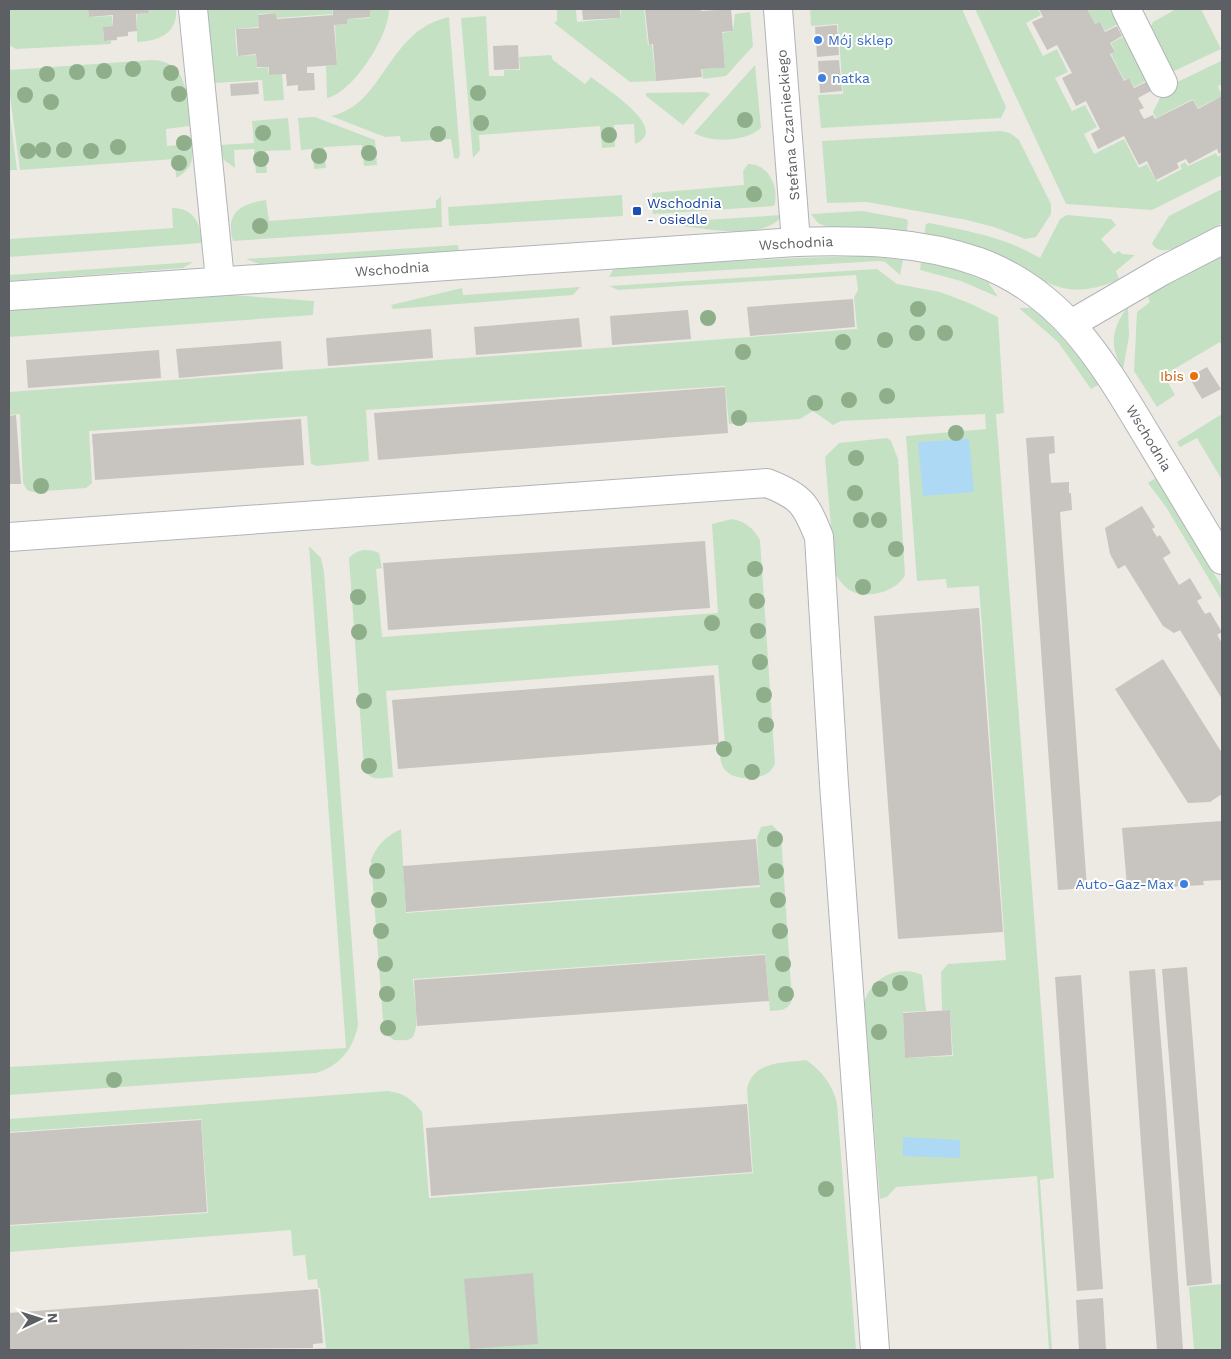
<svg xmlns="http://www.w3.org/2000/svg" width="1231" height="1359" viewBox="0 0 1231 1359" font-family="'Work Sans',sans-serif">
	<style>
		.green { fill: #c5e1c4 }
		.water { fill: #add9f4 }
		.building { fill: #c8c5c1 }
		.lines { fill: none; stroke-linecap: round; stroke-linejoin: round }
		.minor-casing { stroke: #b1b4b7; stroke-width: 30 }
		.minor { stroke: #fff; stroke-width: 28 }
		.tree { fill: #8eaf8a }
		.shop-dot { fill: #3f7fe0; stroke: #fff; stroke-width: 2 }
		.transit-dot { fill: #1a4fb4; stroke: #fff; stroke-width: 2 }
		.food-dot { fill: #e8710a; stroke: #fff; stroke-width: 2 }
		.labels { text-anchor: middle; stroke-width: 4; stroke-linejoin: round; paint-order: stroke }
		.shop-label { font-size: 14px; fill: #366cbe; stroke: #fff; text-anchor: start }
		.street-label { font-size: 14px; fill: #5c5f63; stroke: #fff }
		.transit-label { font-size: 14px; fill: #164399; stroke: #fff; text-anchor: start }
		.food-label { font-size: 14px; fill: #c56008; stroke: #fff; text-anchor: end }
	</style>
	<rect width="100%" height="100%" fill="#edeae4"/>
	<g class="green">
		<polygon points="9,9 88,9 89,17 112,16 113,26 103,27 104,41 111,41 111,44 16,49 9,45"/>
		<path d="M149,9H176C178,34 158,41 137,42V14L148,13Z"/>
		<polygon points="206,9 332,9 333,14 277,18 276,13 258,14 259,27 235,29 237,56 256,55 257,68 268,67 269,75 282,74 284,100 264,101 262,80 214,83"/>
		<path d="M370,9H389C390,34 353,93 327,98L326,66L337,65L335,25L347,24V19L370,18Z"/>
		<polygon points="557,9 576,9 577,22 620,18 621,10 644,9 648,45 652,45 656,81 630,82 554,23 557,21"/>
		<polygon points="810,9 962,9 1006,107 1001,118 821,128 818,95 843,94 838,24 811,26"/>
		<polygon points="975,9 1038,9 1041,15 1026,23 1043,56 1057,49 1068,72 1055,78 1072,111 1085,105 1097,127 1084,134 1094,154 1124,139 1139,168 1147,164 1157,182 1182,169 1180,165 1185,162 1188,166 1216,153 1218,157 1222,154 1222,175 1152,210 1066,204"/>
		<polygon points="1087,9 1115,9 1122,22 1105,31 1100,22 1095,24"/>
		<polygon points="1176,9 1201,9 1221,49 1172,72 1149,31 1153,22"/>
		<polygon points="750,12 753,46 726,76 703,79 702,69 725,68 722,33 733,31 735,14"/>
		<path d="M486,16L489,76H504V70H520L519,57L551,55L553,60L585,84L591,77C603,87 672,129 635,144L634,124L614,125L615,147L602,148L600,126L479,135L480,150L473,158L461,18Z"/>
		<path d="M449,17L460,155L458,159L454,158L451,139L401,142L400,136L385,137L331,116C385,105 387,30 449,17Z"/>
		<polygon points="1129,34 1151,78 1134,87 1129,78 1124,80 1111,54 1115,52 1111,43"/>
		<path d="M152,60C189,61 187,98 190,126L166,129L167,146L192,144C194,160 191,170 176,178L175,159L20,170L9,89V70Z"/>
		<polygon points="1221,61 1222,84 1218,86 1222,96 1198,108 1193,99 1156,118 1153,112 1165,88"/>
		<path d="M755,65L761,128C745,142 712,143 694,133Z"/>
		<polygon points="705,92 710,94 683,125 646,96 646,93"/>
		<polygon points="9,107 17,170 9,170"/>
		<polygon points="315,117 375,140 377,165 364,166 362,145 324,147 326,168 314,169 312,149 301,150 298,118"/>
		<polygon points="288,118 291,150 265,151 267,173 256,173 254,149 234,150 235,168 224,160 219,145 254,143 252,121"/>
		<polygon points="1001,131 1010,133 1019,140 1051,204 1051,214 1036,237 1025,239 994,227 967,220 867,202 827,203 822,141"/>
		<path d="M748,164C769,163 780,189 774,206L653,214L652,193L744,185L743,171Z"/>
		<path d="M1222,189V223C1209,231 1161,265 1152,243L1169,216Z"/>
		<polygon points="622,195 623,216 449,226 448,207"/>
		<path d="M441,196L442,227L233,241C225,213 240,204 266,200L269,221L436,208V201Z"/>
		<path d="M172,208C194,208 201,224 202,243L9,257V239L173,228Z"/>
		<polygon points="862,211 906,219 908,221 907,231 827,227 818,223 811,214"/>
		<path d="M782,215C765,243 700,227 672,225V222Z"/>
		<path d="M1067,215L1111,219L1116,225L1101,239L1114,254L1119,251L1122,254L1135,255L1116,271L1119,279C1061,306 1043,276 994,254C972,244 948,239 924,235L926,224L929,223C968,231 1005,237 1040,258L1060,219Z"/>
		<polygon points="458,245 459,251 259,264 246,259"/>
		<polygon points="1222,255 1222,346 1220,342 1164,375 1175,395 1157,407 1134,371 1137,312 1150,302 1147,294"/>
		<polygon points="865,256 903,260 900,275 885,262 879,261 609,277 613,270 619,267 797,258"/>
		<polygon points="193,262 183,268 9,281 9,275"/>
		<polygon points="921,262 953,269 988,282 998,297 961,281 920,270"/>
		<path d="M877,269L897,284L940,292L969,303L998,317L1004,413L996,414L1054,1178L1040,1180L1052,1350H1049L1037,1176L896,1187L887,1197L880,1199L864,1004C869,979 898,963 922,975L926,1011L903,1012L905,1058L953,1056L950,1010H942L941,972L948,964L1006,960L979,586L947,588L946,579L917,581L906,436L986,429L985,414L841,421L833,425L813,411L800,419L729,424L725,386L366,410L369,461L317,466L311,464L307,416L89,431L92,483L86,488L32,492L27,490L23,483L20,414L9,415V392L857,329L854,297L858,290L856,275L618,290L609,286Z"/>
		<polygon points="580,287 573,295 393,309 391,305 462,288 463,295"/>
		<polygon points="216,294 314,301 313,315 9,337 9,309"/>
		<path d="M1128,306L1129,336L1123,370C1109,345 1111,330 1128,306Z"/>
		<path d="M1019,308H1032C1058,331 1079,356 1100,384L1091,389L1058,342Z"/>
		<polygon points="1222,414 1222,480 1197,438 1180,447 1177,442"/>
		<path d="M887,438L891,441L898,459L905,575C896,592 868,599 851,591C844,587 839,580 835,573L825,457L839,443Z"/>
		<polygon points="1157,477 1222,587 1222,601 1166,507 1148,483"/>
		<path d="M732,519C746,522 753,528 760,540L775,764C773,767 771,771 768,773C756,781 728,781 722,765C720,760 720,751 719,745L725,744L718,665L386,691L393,777C380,778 371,782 364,769L349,558C357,549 368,548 379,553L382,568L376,569L382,637L718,613L712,524Z"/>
		<path d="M309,546L321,558L324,572L358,1025C353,1049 340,1066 316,1073L9,1095V1067L346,1048Z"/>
		<path d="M772,825L781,834L792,1001C787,1011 780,1010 770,1011L765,954L413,979C413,991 422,1034 410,1039C405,1041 398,1040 394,1040L384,1033L371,860C377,845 386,836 401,829L406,913L760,887L757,838L761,827Z"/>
		<path d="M806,1060C822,1071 833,1085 837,1104L856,1350H298L326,1348L320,1288H318L317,1279L308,1280L305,1255L293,1256L291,1230L9,1252V1226L208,1213L201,1119L9,1132V1119L388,1091C404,1093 412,1099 422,1112L429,1198L753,1173L747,1089C753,1061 782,1063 806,1060Z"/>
		<polygon points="1222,1284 1222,1350 1194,1350 1189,1287"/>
	</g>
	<g class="water">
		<polygon points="969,439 974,492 923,496 918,442"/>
		<polygon points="903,1137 960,1140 960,1158 903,1156"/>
	</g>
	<g class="building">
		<polygon points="88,9 148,9 149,13 136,14 137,31 128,32 128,36 117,37 117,40 104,41 103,27 113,26 113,15 89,17"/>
		<polygon points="333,9 370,9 370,17 347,19 347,24 334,25 337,65 307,67 307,73 314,73 315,90 298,91 298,85 287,86 286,74 269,75 269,67 257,67 256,54 238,56 236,29 259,28 258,15 276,13 277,19 333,15"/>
		<polygon points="582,9 620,9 620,18 583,20"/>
		<polygon points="645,9 701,9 701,11 731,9 733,31 722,32 725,68 701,69 702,77 656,81 653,44 649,45"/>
		<polygon points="1039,9 1087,9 1095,24 1100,22 1105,32 1117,26 1122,36 1110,43 1115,52 1110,54 1124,81 1129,78 1134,88 1146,82 1151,91 1138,98 1144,108 1139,110 1144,119 1153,115 1155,119 1193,100 1198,109 1222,96 1222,152 1219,154 1217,149 1189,164 1186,159 1177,163 1179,168 1156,180 1147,161 1139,165 1124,136 1098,149 1091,134 1100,129 1086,101 1076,106 1062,78 1072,73 1057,45 1047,50 1032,22 1043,17"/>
		<polygon points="837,25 839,55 817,57 815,27"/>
		<polygon points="518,45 519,69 494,70 493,46"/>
		<polygon points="839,60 842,91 820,93 818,61"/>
		<polygon points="258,82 259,94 231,96 230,84"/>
		<polygon points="853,299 855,327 750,336 747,307"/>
		<polygon points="688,310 691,339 612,345 610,316"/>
		<polygon points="579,318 582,347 476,355 474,327"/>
		<polygon points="431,329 433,358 328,366 326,338"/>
		<polygon points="281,341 283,369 179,378 176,349"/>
		<polygon points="159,350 161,378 28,388 26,360"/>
		<polygon points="1207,367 1221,389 1202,399 1189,377"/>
		<polygon points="725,387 728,433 378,460 374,413"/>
		<polygon points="16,415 21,484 9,484 9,416"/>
		<polygon points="301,419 304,465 95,480 92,434"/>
		<polygon points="1054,436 1055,453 1049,454 1049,457 1051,483 1069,482 1069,493 1071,493 1072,510 1060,512 1087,888 1058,890 1026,438"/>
		<polygon points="1142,506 1155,527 1152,529 1157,537 1160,535 1171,553 1163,558 1179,585 1190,578 1202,598 1197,601 1205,614 1210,612 1222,632 1217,635 1222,643 1222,699 1180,630 1174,633 1163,626 1125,565 1118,569 1110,554 1105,528"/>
		<polygon points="705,541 710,608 388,630 383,563"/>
		<polygon points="979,608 1003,932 898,939 874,616"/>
		<polygon points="1163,659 1222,753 1222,794 1210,802 1188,803 1115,689"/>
		<polygon points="714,675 719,744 398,769 392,700"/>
		<polygon points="1222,821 1222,880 1203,881 1204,885 1167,887 1167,883 1127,886 1122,828"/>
		<polygon points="756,839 760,885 406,912 403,866"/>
		<polygon points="765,955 769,1001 417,1026 414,980"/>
		<polygon points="1187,967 1212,1283 1187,1286 1162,969"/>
		<polygon points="1155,969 1166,1102 1183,1350 1157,1350 1142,1158 1129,971"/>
		<polygon points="1081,975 1103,1289 1077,1291 1055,977"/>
		<polygon points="950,1010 952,1055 905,1058 903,1013"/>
		<polygon points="747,1104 752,1172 431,1196 426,1128"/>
		<polygon points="201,1120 207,1212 9,1225 9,1133"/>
		<polygon points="533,1273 538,1344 470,1349 464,1279"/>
		<polygon points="318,1289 323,1343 313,1344 313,1348 9,1350 9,1313"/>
		<polygon points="1103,1298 1106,1350 1079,1350 1076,1300"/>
	</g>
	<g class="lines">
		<defs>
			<g id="minor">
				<polyline points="193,9 220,280"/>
				<polyline points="778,9 796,242"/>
				<polyline points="1126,9 1163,83"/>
				<path d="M9,296L796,242C858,240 920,241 979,262C1063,293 1102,361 1146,434C1171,476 1197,518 1222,560"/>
				<polyline points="1071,324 1162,271 1222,240"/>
				<path d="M9,537L767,483C801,496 806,504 819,537L834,784L875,1350"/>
			</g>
		</defs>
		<use href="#minor" class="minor-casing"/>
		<use href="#minor" class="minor"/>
	</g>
	<g class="tree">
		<circle cx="133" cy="69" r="8"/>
		<circle cx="104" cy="71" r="8"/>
		<circle cx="77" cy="72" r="8"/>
		<circle cx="171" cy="73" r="8"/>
		<circle cx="47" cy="74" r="8"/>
		<circle cx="478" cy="93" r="8"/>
		<circle cx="179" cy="94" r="8"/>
		<circle cx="25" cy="95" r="8"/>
		<circle cx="51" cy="102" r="8"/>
		<circle cx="745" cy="120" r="8"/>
		<circle cx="481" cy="123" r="8"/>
		<circle cx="263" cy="133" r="8"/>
		<circle cx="438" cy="134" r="8"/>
		<circle cx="609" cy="135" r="8"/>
		<circle cx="184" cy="143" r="8"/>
		<circle cx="118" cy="147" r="8"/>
		<circle cx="43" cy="150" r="8"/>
		<circle cx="64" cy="150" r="8"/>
		<circle cx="28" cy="151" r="8"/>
		<circle cx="91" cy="151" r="8"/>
		<circle cx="369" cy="153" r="8"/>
		<circle cx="319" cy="156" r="8"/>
		<circle cx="261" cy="159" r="8"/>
		<circle cx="179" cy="163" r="8"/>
		<circle cx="754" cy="194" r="8"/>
		<circle cx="260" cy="226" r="8"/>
		<circle cx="918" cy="309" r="8"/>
		<circle cx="708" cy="318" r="8"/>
		<circle cx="917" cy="333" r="8"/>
		<circle cx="945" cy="333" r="8"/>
		<circle cx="885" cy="340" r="8"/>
		<circle cx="843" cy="342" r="8"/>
		<circle cx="743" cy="352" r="8"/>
		<circle cx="887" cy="396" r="8"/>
		<circle cx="849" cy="400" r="8"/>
		<circle cx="815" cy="403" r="8"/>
		<circle cx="739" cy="418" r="8"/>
		<circle cx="956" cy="433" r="8"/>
		<circle cx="856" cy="458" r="8"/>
		<circle cx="41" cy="486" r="8"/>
		<circle cx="855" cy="493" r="8"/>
		<circle cx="861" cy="520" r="8"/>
		<circle cx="879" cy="520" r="8"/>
		<circle cx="896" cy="549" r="8"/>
		<circle cx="755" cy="569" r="8"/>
		<circle cx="863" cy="587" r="8"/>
		<circle cx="358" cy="597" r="8"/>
		<circle cx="757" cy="601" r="8"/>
		<circle cx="712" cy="623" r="8"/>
		<circle cx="758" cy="631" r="8"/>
		<circle cx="359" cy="632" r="8"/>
		<circle cx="760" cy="662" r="8"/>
		<circle cx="764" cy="695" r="8"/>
		<circle cx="364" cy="701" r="8"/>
		<circle cx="766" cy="725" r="8"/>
		<circle cx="724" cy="749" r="8"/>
		<circle cx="369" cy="766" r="8"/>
		<circle cx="752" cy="772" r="8"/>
		<circle cx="775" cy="839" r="8"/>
		<circle cx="377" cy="871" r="8"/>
		<circle cx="776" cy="871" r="8"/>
		<circle cx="379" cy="900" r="8"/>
		<circle cx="778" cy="900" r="8"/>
		<circle cx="381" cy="931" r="8"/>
		<circle cx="780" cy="931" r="8"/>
		<circle cx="385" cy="964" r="8"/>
		<circle cx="783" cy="964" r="8"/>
		<circle cx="900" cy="983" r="8"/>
		<circle cx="880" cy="989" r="8"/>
		<circle cx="387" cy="994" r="8"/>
		<circle cx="786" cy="994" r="8"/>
		<circle cx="388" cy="1028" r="8"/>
		<circle cx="879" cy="1032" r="8"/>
		<circle cx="114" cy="1080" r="8"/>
		<circle cx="826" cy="1189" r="8"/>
	</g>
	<g class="shop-dot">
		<circle cx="818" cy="40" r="5"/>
		<circle cx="822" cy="78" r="5"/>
		<circle cx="1184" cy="884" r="5"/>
	</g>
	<rect class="transit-dot" x="632" y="206" width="10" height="10" rx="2.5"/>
	<circle class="food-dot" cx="1194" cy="376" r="5"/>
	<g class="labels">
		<g class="shop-label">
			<text x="828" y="45">Mój sklep</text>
			<text x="832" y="83">natka</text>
			<text x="1174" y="889" text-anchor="end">Auto-Gaz-Max</text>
		</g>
		<g class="street-label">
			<text transform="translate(788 125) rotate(-95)" y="5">Stefana Czarnieckiego</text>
			<text transform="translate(796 243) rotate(-3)" y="5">Wschodnia</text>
			<text transform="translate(392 269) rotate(-4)" y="5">Wschodnia</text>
			<text transform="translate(1149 438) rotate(59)" y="5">Wschodnia</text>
		</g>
		<g class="transit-label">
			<text x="647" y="208">Wschodnia<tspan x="647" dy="16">- osiedle</tspan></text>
		</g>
		<g class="food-label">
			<text x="1184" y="381">Ibis</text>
		</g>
	</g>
	<rect width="1231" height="1359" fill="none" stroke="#5c5f63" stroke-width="20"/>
	<g transform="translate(40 1319) rotate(86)" stroke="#ffffff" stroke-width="4" paint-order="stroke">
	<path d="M0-4L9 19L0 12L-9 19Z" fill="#5c5f63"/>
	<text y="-8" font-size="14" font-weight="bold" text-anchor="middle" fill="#5c5f63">N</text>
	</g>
</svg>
